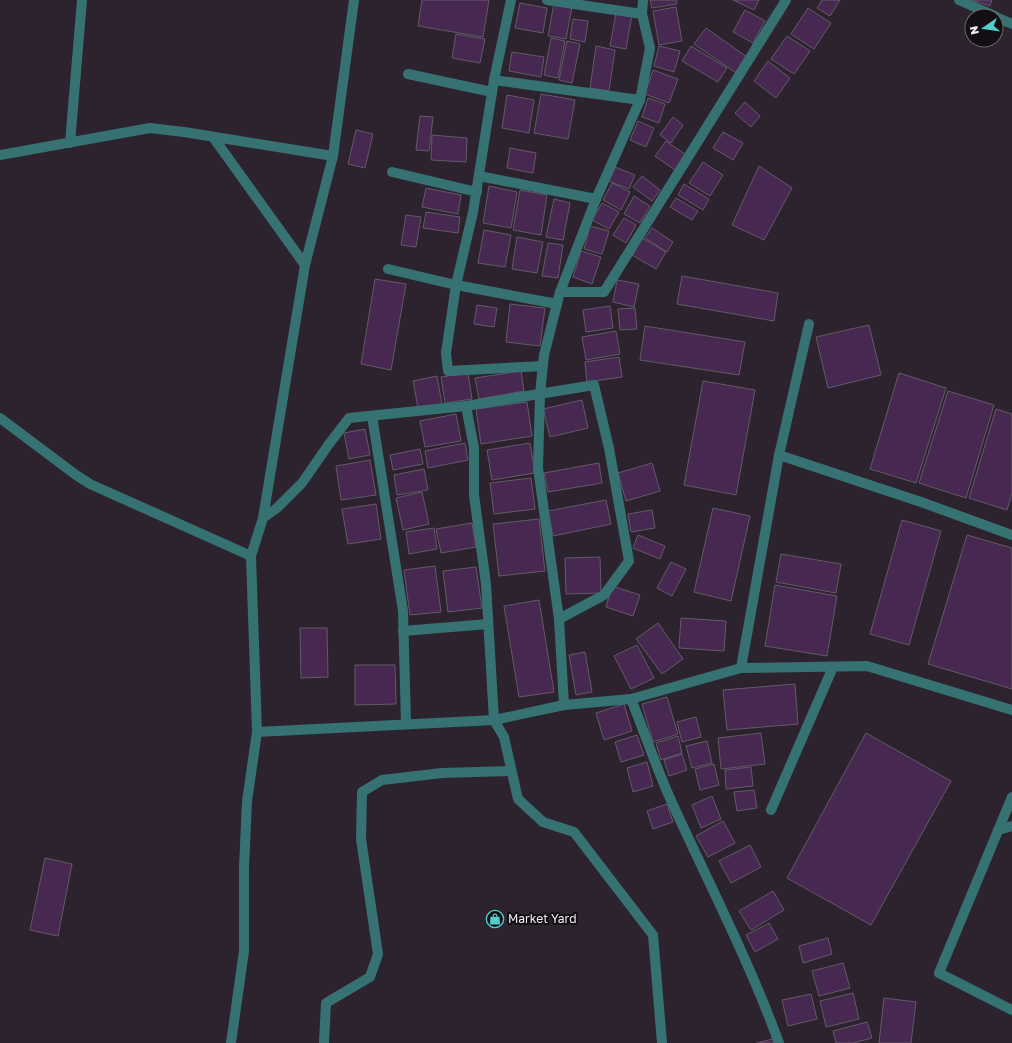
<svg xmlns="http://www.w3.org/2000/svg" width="1012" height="1043" viewBox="0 0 1012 1043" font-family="'Golos Text',sans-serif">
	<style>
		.building { fill: #462851; stroke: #645a67 }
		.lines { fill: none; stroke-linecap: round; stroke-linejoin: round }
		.minor { stroke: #367272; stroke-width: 10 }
		.labels { text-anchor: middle; stroke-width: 4; stroke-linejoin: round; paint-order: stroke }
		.poi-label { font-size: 12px; fill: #f2ecf4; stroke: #120e13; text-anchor: start }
	</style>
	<rect width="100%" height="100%" fill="#2c232f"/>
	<g class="building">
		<polygon points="422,0 489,0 483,37 418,26"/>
		<polygon points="650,0 676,0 677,4 652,8"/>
		<polygon points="733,0 759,0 754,10"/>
		<polygon points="822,0 840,0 830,16 817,8"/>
		<polygon points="973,0 992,0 990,6"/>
		<polygon points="520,3 547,8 543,33 515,28"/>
		<polygon points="554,3 572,7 566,39 548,36"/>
		<polygon points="676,7 682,41 659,45 653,11"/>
		<polygon points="808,8 831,23 814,49 791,34"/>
		<polygon points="745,10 765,21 753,43 733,32"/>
		<polygon points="616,13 632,15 626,49 610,46"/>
		<polygon points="573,19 588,21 585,42 570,39"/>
		<polygon points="706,28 747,57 736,73 694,44"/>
		<polygon points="456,34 485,39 480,63 452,58"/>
		<polygon points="787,36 810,51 794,74 771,59"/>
		<polygon points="551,38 565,41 558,78 544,75"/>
		<polygon points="567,41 580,44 572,83 559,80"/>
		<polygon points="596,46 615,50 609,91 590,88"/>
		<polygon points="659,46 680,51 674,72 654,66"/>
		<polygon points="691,46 727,68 718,82 682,61"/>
		<polygon points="512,52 544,57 541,77 509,71"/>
		<polygon points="768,61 790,78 776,98 754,81"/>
		<polygon points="653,70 678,79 669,103 645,94"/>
		<polygon points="541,94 575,100 568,139 534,133"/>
		<polygon points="507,95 534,100 529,133 502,128"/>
		<polygon points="648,98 665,104 659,123 642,117"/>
		<polygon points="745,102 760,116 751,127 735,113"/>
		<polygon points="420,116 433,117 429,151 416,150"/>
		<polygon points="673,117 683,125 671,143 660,135"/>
		<polygon points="638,121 654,128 646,147 630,140"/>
		<polygon points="356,130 373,134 365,168 348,164"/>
		<polygon points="723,132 743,143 733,160 713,148"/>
		<polygon points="432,135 467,138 466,162 431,160"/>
		<polygon points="666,141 686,155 675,170 655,156"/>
		<polygon points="510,148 536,153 533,173 507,168"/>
		<polygon points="703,162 723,175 710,196 689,183"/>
		<polygon points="759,166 792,188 764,240 732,225"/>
		<polygon points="615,167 635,175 629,189 609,181"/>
		<polygon points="642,176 660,190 652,201 633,187"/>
		<polygon points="612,183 630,192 621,210 603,200"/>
		<polygon points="684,184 709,199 703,210 678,195"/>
		<polygon points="489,186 517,192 511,228 483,223"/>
		<polygon points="426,188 461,195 458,214 422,207"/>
		<polygon points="520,190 547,195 541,235 513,230"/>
		<polygon points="634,196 650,206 640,223 624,214"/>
		<polygon points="676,198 698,211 692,220 670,207"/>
		<polygon points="554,199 570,203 563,240 546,237"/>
		<polygon points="602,203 619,212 609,229 592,220"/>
		<polygon points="426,212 460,217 458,233 423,228"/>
		<polygon points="406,215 421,217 416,247 401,245"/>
		<polygon points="624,218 636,225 626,243 613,235"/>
		<polygon points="590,226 609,231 602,254 584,249"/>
		<polygon points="652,228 673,242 667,252 645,238"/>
		<polygon points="484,230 511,235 505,267 478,263"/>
		<polygon points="517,237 543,242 537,273 512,269"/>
		<polygon points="642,238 666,252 656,269 632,255"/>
		<polygon points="548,243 563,245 558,278 542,276"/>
		<polygon points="581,251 601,257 592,284 573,277"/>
		<polygon points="682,276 778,293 774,321 677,304"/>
		<polygon points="375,279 406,284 391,370 361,364"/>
		<polygon points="617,280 639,284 634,307 613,302"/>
		<polygon points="510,304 545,308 540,346 506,342"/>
		<polygon points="477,305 497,308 494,327 474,324"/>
		<polygon points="610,306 613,328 586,332 583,310"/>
		<polygon points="635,308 637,329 620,330 618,309"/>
		<polygon points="869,325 881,375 828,388 816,337"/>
		<polygon points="645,326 745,342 739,375 640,360"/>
		<polygon points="616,331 620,354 586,360 582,337"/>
		<polygon points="619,357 622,377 587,382 585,362"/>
		<polygon points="521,371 524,391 479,399 475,378"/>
		<polygon points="468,373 472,399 445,403 441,377"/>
		<polygon points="899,373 946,388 916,483 870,469"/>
		<polygon points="437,376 442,404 418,408 413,381"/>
		<polygon points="703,381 755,390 736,495 684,485"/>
		<polygon points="948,391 994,405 966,498 919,483"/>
		<polygon points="582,400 588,428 550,437 543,409"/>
		<polygon points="527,402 532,436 481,444 476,409"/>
		<polygon points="996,409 1012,414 1012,493 1007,510 969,498"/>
		<polygon points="456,414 461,441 425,447 420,421"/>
		<polygon points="365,429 370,455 349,459 344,433"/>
		<polygon points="465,443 468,460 428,468 425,451"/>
		<polygon points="530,443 535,473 492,480 487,450"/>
		<polygon points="420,449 423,464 393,470 390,455"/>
		<polygon points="370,460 376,495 341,500 336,466"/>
		<polygon points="599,463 602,483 548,492 544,473"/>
		<polygon points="652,463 660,491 626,501 618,473"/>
		<polygon points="424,469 428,490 397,495 394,475"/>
		<polygon points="531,478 535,509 494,514 490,483"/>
		<polygon points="422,492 429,524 403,530 396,498"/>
		<polygon points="606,500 611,524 553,536 548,511"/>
		<polygon points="376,504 381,539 348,544 342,509"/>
		<polygon points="713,508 750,516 731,601 694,592"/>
		<polygon points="652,510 655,528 631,532 628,514"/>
		<polygon points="539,519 545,571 499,576 493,524"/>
		<polygon points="902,520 941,531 909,645 870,634"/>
		<polygon points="472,523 476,547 441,553 436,529"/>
		<polygon points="434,528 437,549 409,554 406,532"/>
		<polygon points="638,535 665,546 660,559 633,548"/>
		<polygon points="967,535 1012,548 1012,689 928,664"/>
		<polygon points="781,554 841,564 836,593 776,582"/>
		<polygon points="600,557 601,593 566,594 565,558"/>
		<polygon points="671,562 686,569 672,596 657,588"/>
		<polygon points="435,566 441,612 410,615 404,570"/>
		<polygon points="476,567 482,608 448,612 443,571"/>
		<polygon points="775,585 837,596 827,656 765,646"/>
		<polygon points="612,586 640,595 633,616 606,607"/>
		<polygon points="539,600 554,692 519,697 504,606"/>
		<polygon points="681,618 726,621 724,651 679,648"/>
		<polygon points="658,623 683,659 662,674 636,639"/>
		<polygon points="300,628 327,628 328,677 301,678"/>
		<polygon points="637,645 654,678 631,689 614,656"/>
		<polygon points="585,652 592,692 576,695 569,655"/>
		<polygon points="355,665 395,665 396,704 355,705"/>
		<polygon points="795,684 798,724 727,730 723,690"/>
		<polygon points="667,697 678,734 653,742 642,704"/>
		<polygon points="624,704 632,731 604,740 596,713"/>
		<polygon points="696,717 701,737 682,742 677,722"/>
		<polygon points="761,733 765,764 721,769 718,738"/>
		<polygon points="866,733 951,781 871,925 787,878"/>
		<polygon points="637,735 644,755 621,762 615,742"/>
		<polygon points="678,736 682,753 661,760 656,743"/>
		<polygon points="707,741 712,763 692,768 686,746"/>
		<polygon points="682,754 687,770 669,776 664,760"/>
		<polygon points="647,762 653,786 633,792 627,768"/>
		<polygon points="714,764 719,785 700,790 695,769"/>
		<polygon points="751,767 753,786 726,789 725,770"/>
		<polygon points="754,790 757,808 737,811 734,792"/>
		<polygon points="712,796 721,819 701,828 692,805"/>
		<polygon points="667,804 673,822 653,829 647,811"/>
		<polygon points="723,821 735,843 708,857 696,836"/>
		<polygon points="750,845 761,867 731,883 719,861"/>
		<polygon points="45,858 72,864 58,936 30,930"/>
		<polygon points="773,891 784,910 751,930 739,911"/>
		<polygon points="769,923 778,939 755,952 746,935"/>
		<polygon points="828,938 832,954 803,963 799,946"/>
		<polygon points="843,963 850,988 819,996 812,971"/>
		<polygon points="853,993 859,1019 826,1027 820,1001"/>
		<polygon points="811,994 817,1019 788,1026 782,1000"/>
		<polygon points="884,998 916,1002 911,1043 879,1043"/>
		<polygon points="867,1022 872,1038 853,1043 836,1043 833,1031"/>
		<polygon points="776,1038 777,1043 757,1043"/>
	</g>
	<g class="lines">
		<g class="minor">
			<polyline points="511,0 494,80 473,212 456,285 446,353 448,371 543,366"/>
			<polyline points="547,0 642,14"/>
			<polyline points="959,0 995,16"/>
			<polyline points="996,17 1012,24"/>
			<polyline points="408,74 492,92"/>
			<polyline points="494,80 640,100"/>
			<polyline points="213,137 305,265"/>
			<polyline points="70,143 82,0"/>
			<polyline points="0,155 150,128 184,132 333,156"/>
			<polyline points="392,172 477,192"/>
			<polyline points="479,176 596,199"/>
			<polyline points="388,269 456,285 557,304"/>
			<polyline points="560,292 604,292 786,0"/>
			<polyline points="466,406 474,448 474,495 486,584 494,720 504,737 518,799 543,822 574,832 653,935 662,1043"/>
			<polyline points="372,416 403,611 406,724"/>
			<polyline points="0,418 76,475 90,484 251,556"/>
			<polyline points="779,455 921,502 1012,535"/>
			<polyline points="263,518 277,508 302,483 329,444 349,418 466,406 594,385 609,448 629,561 604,595 559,619"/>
			<polyline points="403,631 488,624"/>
			<polyline points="741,668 867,666 1012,710"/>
			<path d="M631,699C644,731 655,764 669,796C706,878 748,958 779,1043"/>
			<polyline points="564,705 559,619 538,468 540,394 544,355 560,292 596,199 640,100 650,48 642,14 643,0"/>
			<polyline points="257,732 494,720 564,705 631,699 741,668 779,455 809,324"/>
			<polyline points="1012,797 939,973 1012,1010"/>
			<polyline points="771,810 833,667"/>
			<polyline points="998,830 1012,826"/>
			<polyline points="231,1043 244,951 244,868 247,801 257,732 251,556 263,518 305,265 333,156 354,0"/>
			<polyline points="324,1043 326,1003 370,977 378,954 361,839 362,792 382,780 442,773 511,771"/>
		</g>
	</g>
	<defs>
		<symbol id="shop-ring" viewBox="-11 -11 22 22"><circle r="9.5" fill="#120e13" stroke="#52cdcc" stroke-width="1.5"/><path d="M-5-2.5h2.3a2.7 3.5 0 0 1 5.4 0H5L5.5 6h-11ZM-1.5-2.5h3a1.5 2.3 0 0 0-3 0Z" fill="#52cdcc"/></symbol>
	</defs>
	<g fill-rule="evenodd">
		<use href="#shop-ring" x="485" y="909" width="20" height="20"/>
	</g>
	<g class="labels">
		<g class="poi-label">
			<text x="508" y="923">Market Yard</text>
		</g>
	</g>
	<g transform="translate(984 28) rotate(257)"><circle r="19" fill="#120e13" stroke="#6c676d"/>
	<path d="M0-3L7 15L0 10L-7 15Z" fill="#52cdcc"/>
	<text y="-6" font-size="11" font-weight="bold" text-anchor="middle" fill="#f2ecf4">N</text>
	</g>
</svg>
